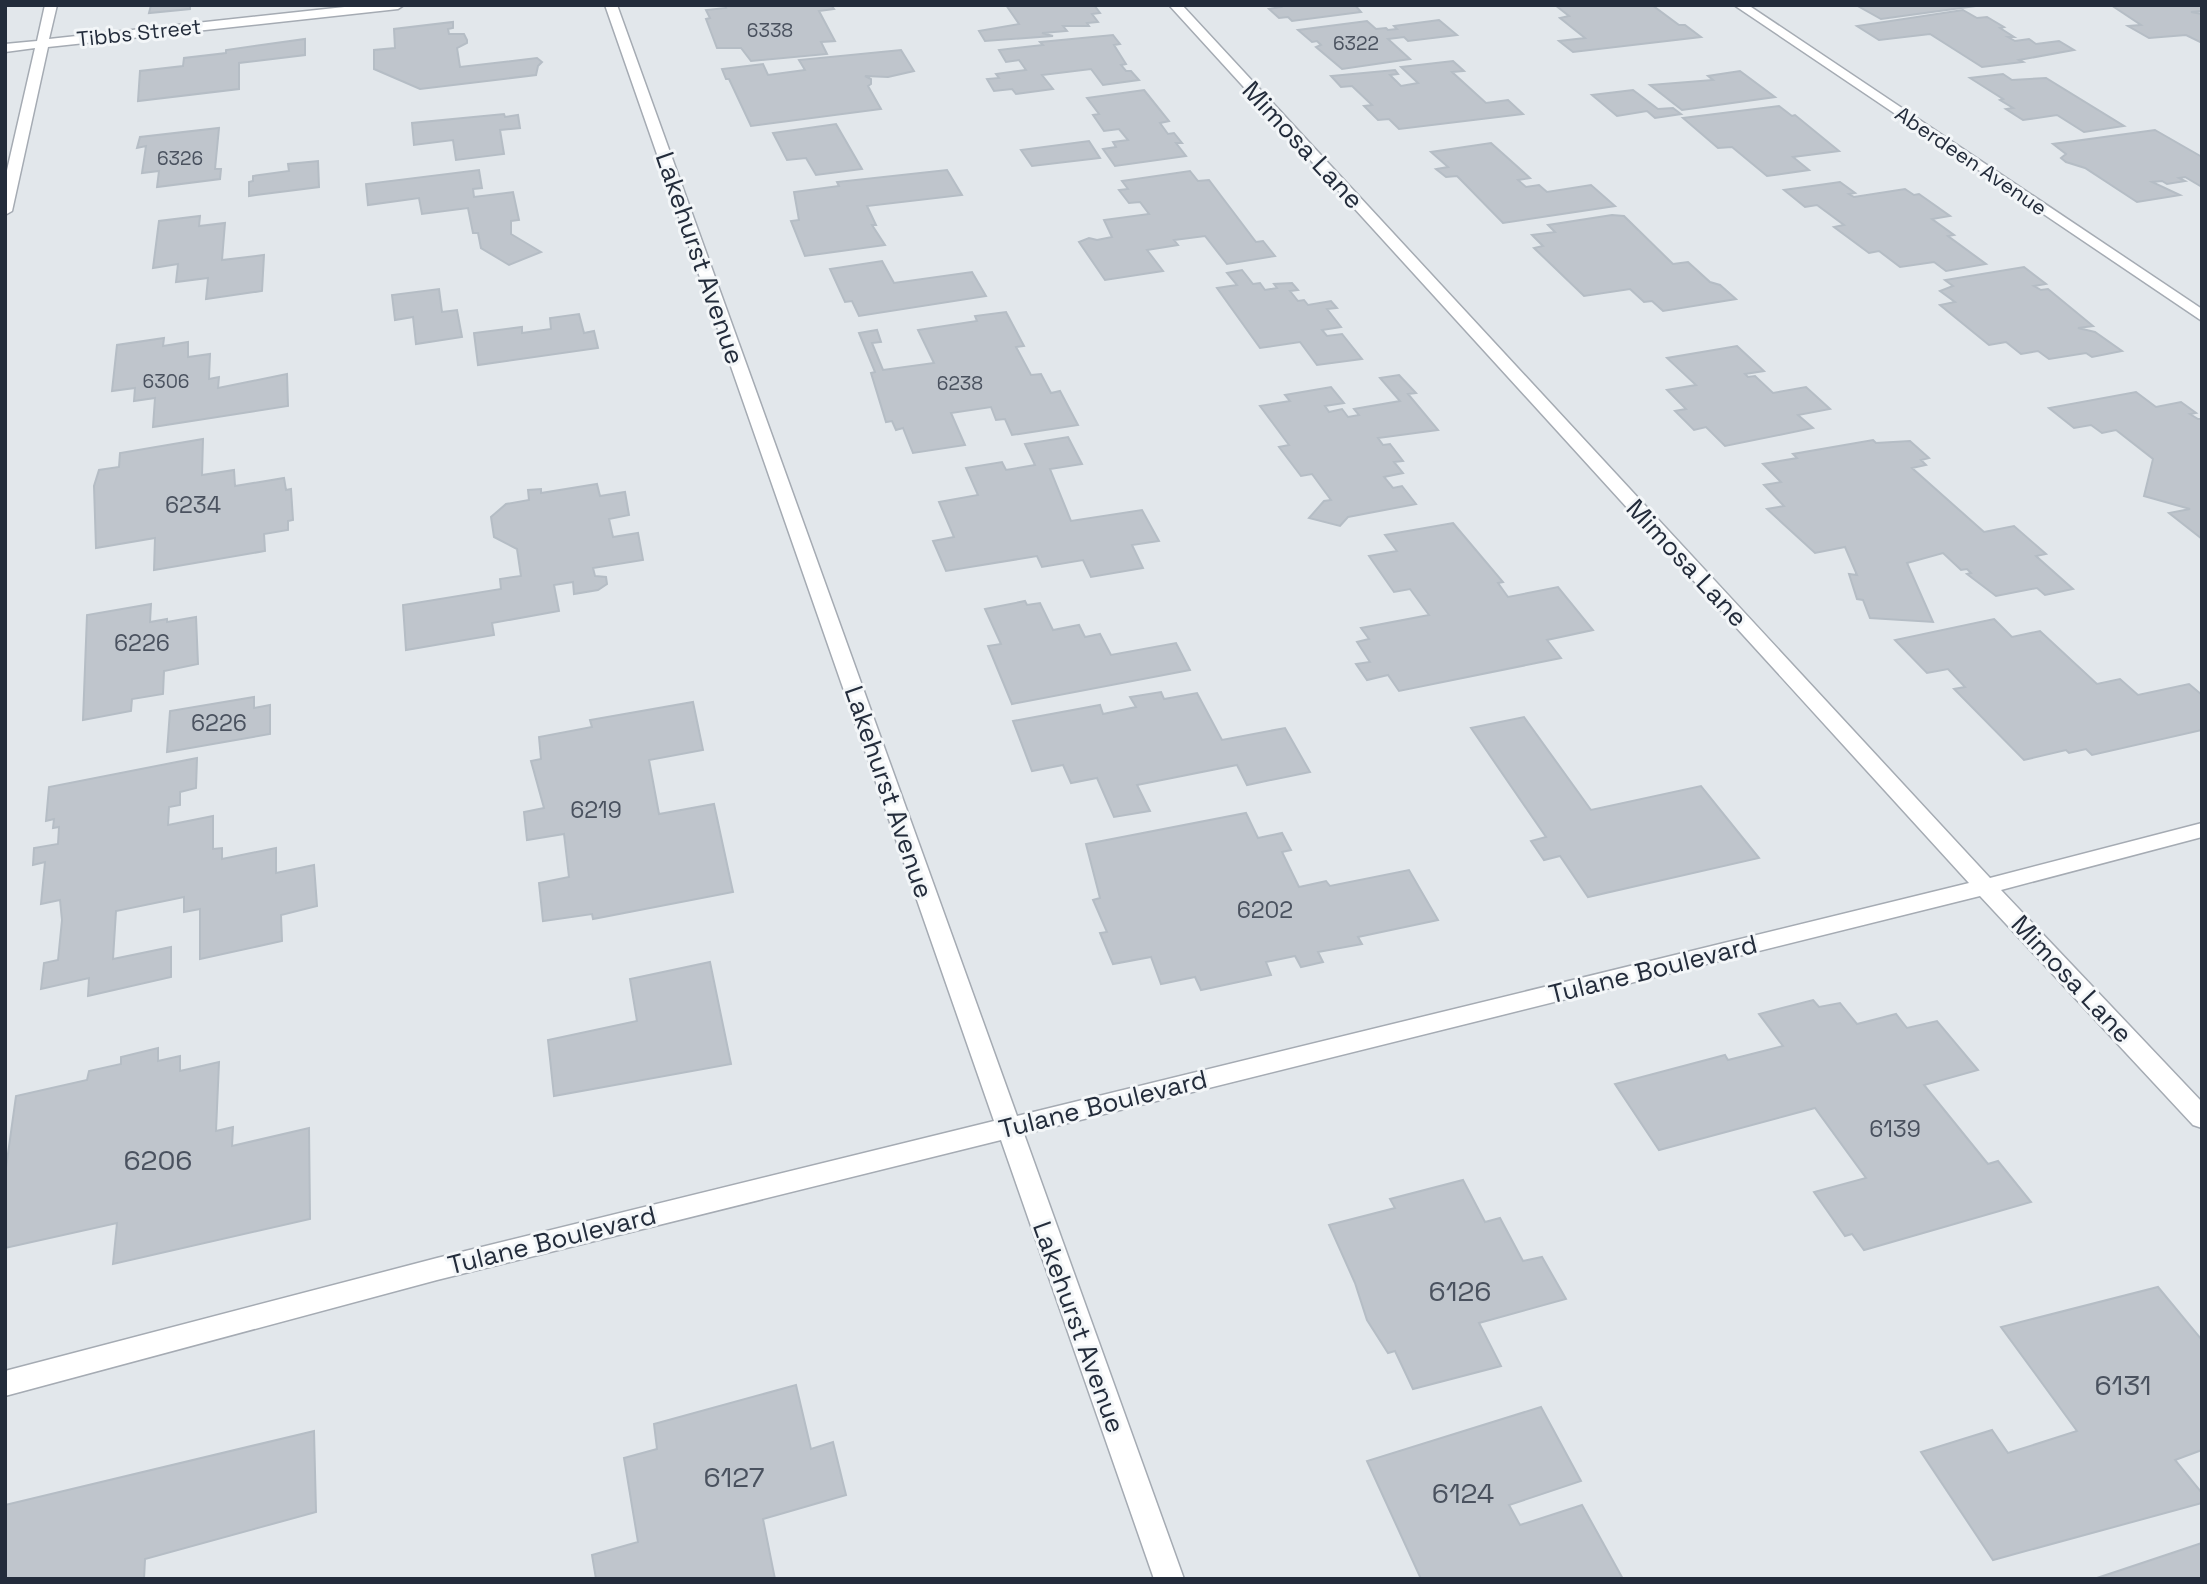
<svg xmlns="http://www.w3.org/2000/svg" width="2207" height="1584" viewBox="0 0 2207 1584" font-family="'Space Grotesk',sans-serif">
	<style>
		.building { fill: #bfc5cc; stroke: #b5bdc5; stroke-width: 2 }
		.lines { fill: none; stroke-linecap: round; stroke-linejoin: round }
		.minor-casing { stroke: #a5abb3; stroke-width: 3 }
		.minor { fill: #fff; fill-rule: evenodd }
		.labels { text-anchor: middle; stroke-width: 6; stroke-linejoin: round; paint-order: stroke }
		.far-number-label { font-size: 19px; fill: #4a525f }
		.far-street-label { font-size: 21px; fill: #232c3b; stroke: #f3f6f8 }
		.number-label { font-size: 23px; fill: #4a525f }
		.street-label { font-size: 26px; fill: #232c3b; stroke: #f3f6f8 }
		.near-number-label { font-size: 28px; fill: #4a525f }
	</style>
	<rect width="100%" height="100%" fill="#e2e7eb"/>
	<g class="building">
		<polygon points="151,5 190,5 190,9 149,13"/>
		<polygon points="725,5 831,5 834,9 819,11 835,41 821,42 827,54 751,61 741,48 717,48 706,19 710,18 706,10 726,8"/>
		<polygon points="1006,5 1094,5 1100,13 1092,14 1098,22 1087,23 1089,26 1063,26 1067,31 1042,33 1053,36 985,41 979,31 1019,24"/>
		<polygon points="1279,5 1355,5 1361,12 1292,21 1288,17 1279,18 1269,9 1281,7"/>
		<polygon points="1555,5 1652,5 1679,25 1685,25 1701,37 1573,52 1559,41 1585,38 1560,18 1569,16"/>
		<polygon points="1856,5 1983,5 1881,19"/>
		<polygon points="2111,5 2202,5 2202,11 2191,12 2202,14 2202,43 2186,35 2149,38 2128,26 2141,25"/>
		<polygon points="1963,10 1977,18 1987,17 2004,27 2000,28 2014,37 2008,37 2015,41 2029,39 2036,44 2059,41 2074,50 2019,60 2023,62 1982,67 1930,34 1879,40 1857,26"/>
		<polygon points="1439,20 1457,35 1408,41 1404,37 1388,39 1410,59 1342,69 1316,47 1321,45 1317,41 1312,42 1298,30 1367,21 1376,29 1386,28 1388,30 1397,29 1394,26"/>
		<polygon points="453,22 453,28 448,29 449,34 464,34 467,40 467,43 457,48 460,67 537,58 542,62 538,66 536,75 420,89 374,69 374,50 395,48 394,29"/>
		<polygon points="1113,35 1120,44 1114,45 1126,64 1121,65 1126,71 1131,71 1139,80 1103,85 1091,69 1042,75 1053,89 1016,94 1012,89 994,91 987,79 999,78 996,74 1026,70 1019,60 1006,62 999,50 1043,45 1040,42"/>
		<polygon points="305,39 305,55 239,63 239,89 138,101 140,71 183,66 184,58 226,53 226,50"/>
		<polygon points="901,50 914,71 888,77 865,76 871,79 871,84 868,86 881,109 751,126 729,79 726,79 722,69 763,64 768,75 805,70 799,60"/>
		<polygon points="1453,61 1464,71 1452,72 1486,103 1508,100 1523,114 1399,129 1389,119 1378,120 1364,106 1372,105 1352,86 1341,87 1331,76 1395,70 1398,74 1390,75 1401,86 1418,83 1401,67"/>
		<polygon points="1740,71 1775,97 1682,110 1650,85 1713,80 1708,76"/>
		<polygon points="2003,74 2012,80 2046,78 2124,126 2084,132 2057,115 2023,120 2006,109 2013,108 2000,100 2003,99 1970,78"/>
		<polygon points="1144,90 1169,121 1160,123 1168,134 1174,133 1182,143 1176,143 1186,156 1115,166 1103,149 1116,147 1113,142 1128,140 1119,129 1104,131 1093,115 1099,114 1087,98"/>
		<polygon points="1633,90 1658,109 1673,108 1681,114 1655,118 1647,111 1617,116 1592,95"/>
		<polygon points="1779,106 1792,116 1795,115 1839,151 1793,157 1809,170 1767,176 1732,147 1718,148 1683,118"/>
		<polygon points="504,114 505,117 518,115 520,128 500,130 504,154 456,160 453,140 414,145 412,123"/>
		<polygon points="836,124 862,169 816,175 806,158 787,160 773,133"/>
		<polygon points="219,128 215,169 221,169 220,179 157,187 159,171 142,173 146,146 137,148 140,137"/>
		<polygon points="2155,130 2202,157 2202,187 2185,177 2179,178 2185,181 2167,184 2162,181 2152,182 2180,195 2137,202 2085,168 2066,162 2061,158 2066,154 2053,144"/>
		<polygon points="1089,141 1100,158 1032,166 1021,150"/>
		<polygon points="1491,143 1530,178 1518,180 1526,187 1539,185 1547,192 1591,185 1615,206 1503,223 1457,176 1446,177 1436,169 1448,167 1431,152"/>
		<polygon points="318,161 319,187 249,196 249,182 253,181 253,176 289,171 288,164"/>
		<polygon points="479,170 482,188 473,189 474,197 513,192 519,220 511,221 511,234 541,252 509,265 481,248 478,233 473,233 468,208 422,214 419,198 368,205 366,184"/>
		<polygon points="947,170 962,195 867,206 876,225 872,225 885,245 805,256 791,221 799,220 794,192 839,186 837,182"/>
		<polygon points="1190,171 1198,181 1209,180 1256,242 1263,241 1275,256 1227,264 1205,236 1174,240 1178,245 1147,250 1163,271 1105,280 1079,242 1089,238 1097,240 1112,237 1104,220 1149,214 1140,202 1129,203 1119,190 1128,189 1122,181"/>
		<polygon points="1840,182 1855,193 1849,194 1854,197 1905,189 1914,195 1919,194 1950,216 1932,219 1954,235 1948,236 1986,264 1946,271 1934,262 1900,267 1879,251 1869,253 1834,227 1844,225 1817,205 1805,207 1784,190"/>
		<polygon points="1612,215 1624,216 1673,264 1688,262 1710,282 1720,285 1736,299 1663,311 1652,301 1644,302 1630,289 1584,296 1534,248 1543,246 1532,235 1555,232 1548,225"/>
		<polygon points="200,216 199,226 225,223 222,260 264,255 262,291 206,299 208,278 176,282 178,264 153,268 159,221"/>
		<polygon points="882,261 894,283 972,272 986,296 859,316 852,301 845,302 830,269"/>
		<polygon points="2024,267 2046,284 2034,286 2041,290 2048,289 2093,326 2078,328 2095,332 2122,351 2092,357 2086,353 2049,359 2038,351 2021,354 2006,342 1989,345 1940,305 1955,302 1940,291 1953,286 1945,280"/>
		<polygon points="1242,270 1253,284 1260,283 1265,290 1277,288 1274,284 1292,283 1298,290 1290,291 1298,301 1304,300 1308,305 1331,301 1337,308 1327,309 1341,327 1322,330 1327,336 1342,334 1362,359 1317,365 1300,342 1260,348 1217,288 1237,285 1227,273"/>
		<polygon points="439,289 442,312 457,310 462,337 416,344 413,317 395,320 392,295"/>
		<polygon points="1006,312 1024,346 1016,347 1031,375 1041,374 1051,393 1060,391 1078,425 1012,435 1005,419 996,420 991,407 951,413 965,445 913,453 903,428 896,430 892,421 886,422 871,373 875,372 859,333 877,330 881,342 872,343 883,370 934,363 918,330 977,321 975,316"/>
		<polygon points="579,314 584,333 594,331 598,348 478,365 474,333 522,327 522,333 551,329 550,318"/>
		<polygon points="164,338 163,346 188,342 188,357 210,354 209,379 219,377 218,388 287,374 288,406 153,427 155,398 134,401 135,388 112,391 117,345"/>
		<polygon points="1737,346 1764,371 1745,374 1748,377 1755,376 1773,393 1806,387 1830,409 1798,415 1813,428 1725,446 1706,427 1694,430 1675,411 1686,409 1667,390 1696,385 1667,358"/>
		<polygon points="1399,375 1416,393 1408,394 1438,430 1378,438 1383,445 1390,444 1403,461 1394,462 1403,473 1384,477 1393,488 1402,486 1416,504 1348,517 1340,526 1309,518 1324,501 1331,500 1312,474 1301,476 1279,447 1289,445 1260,406 1290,401 1285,395 1331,387 1344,403 1325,406 1329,412 1342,409 1348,417 1359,415 1354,409 1400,401 1380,378"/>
		<polygon points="2136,392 2156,407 2181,402 2196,413 2190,414 2198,419 2202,419 2202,539 2169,513 2190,509 2144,496 2153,459 2116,430 2102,433 2091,425 2074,428 2049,408"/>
		<polygon points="1068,437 1082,464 1050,469 1071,521 1142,510 1159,541 1132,545 1143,568 1091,577 1083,560 1042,567 1037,556 946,571 933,541 954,537 939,502 978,495 966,468 1002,462 1006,470 1035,465 1025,444"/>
		<polygon points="203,439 202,475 234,470 235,486 284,478 286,490 291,489 293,520 288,521 288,530 264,534 265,551 154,570 155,538 96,548 94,486 99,470 119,467 120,453"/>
		<polygon points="1873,440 1876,443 1910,441 1929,458 1921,460 1926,465 1912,468 1984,532 2014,526 2046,554 2036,556 2073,589 2045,595 2037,588 1996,596 1967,574 1971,573 1967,569 1961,570 1943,553 1907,563 1933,622 1870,618 1863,600 1857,599 1849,574 1857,575 1845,547 1815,553 1767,509 1784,506 1764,485 1781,482 1763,464 1797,458 1793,454"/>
		<polygon points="597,484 600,496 625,492 629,515 609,519 613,537 638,533 643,560 593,568 595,576 606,577 607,584 598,590 574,594 573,582 554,585 559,611 492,623 494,635 406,650 403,605 501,589 500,579 521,576 517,549 494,537 491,517 506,504 529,500 528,490 541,489 541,493"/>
		<polygon points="1453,523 1503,582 1498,583 1508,597 1558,587 1593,630 1547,640 1561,658 1399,691 1388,675 1367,680 1356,664 1370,662 1357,642 1369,639 1361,628 1429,615 1410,589 1394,592 1369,556 1397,551 1385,535"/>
		<polygon points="1025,601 1027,605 1040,603 1053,630 1079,625 1085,637 1100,634 1111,655 1176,643 1190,670 1012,704 988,646 1001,644 985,609"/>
		<polygon points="151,604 150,622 167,619 167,622 196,617 198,664 164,671 163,694 132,699 131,711 83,720 87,615"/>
		<polygon points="1994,619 2012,637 2040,631 2097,684 2120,679 2138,695 2189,684 2202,695 2202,730 2092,755 2086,749 2069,753 2066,750 2024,760 1954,689 1965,687 1948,669 1927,673 1895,640"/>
		<polygon points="1161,692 1164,699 1197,693 1222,740 1285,728 1310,772 1247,785 1237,765 1137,785 1150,811 1114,817 1097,778 1071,783 1063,765 1032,771 1013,721 1100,705 1103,714 1136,707 1130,697"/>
		<polygon points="254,697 254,708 270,705 270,734 167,752 170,711"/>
		<polygon points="693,702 703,750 649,760 659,814 714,804 733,892 593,919 592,914 543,921 539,883 569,877 564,834 527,840 524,812 544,808 531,761 541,759 539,737 592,727 590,720"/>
		<polygon points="1524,717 1591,810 1701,786 1759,858 1588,897 1560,856 1544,860 1531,841 1546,837 1471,728"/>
		<polygon points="197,758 196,788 180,792 180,805 169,807 168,825 213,816 213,849 222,848 222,859 276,848 276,873 314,865 317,906 281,915 282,941 200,959 200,909 184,912 184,897 116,911 113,959 171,947 171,977 88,996 89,978 41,989 44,963 58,960 62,920 60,900 41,904 45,862 33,865 34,848 58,844 59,827 53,828 54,819 46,821 49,787"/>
		<polygon points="1246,813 1258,838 1282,833 1291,850 1282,852 1299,887 1326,881 1330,886 1409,870 1438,920 1358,937 1362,944 1318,952 1323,962 1301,967 1295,956 1266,962 1271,975 1201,990 1195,977 1161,984 1151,957 1113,964 1100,933 1107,932 1093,900 1100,898 1086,844"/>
		<polygon points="710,962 731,1064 554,1096 548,1040 637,1021 630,979"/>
		<polygon points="1813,1000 1819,1007 1840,1003 1857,1024 1896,1014 1907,1028 1937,1021 1978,1070 1924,1085 1988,1164 1998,1161 2031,1202 1864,1250 1852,1234 1845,1236 1814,1192 1866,1178 1815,1108 1659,1150 1615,1084 1725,1055 1728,1060 1783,1046 1759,1014"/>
		<polygon points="158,1048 158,1061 180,1056 180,1071 219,1062 216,1131 233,1127 232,1146 309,1128 310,1219 113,1264 117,1223 5,1248 5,1175 16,1096 87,1080 89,1071 121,1064 121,1057"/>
		<polygon points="1463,1180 1485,1222 1500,1218 1523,1261 1542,1257 1566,1299 1479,1323 1501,1366 1413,1389 1395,1351 1388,1353 1367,1320 1355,1283 1329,1225 1395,1208 1390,1199"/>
		<polygon points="2158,1287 2202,1340 2202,1450 2175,1460 2202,1493 2202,1503 1993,1560 1921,1452 1992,1430 2008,1453 2077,1431 2001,1327"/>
		<polygon points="796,1385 811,1449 833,1442 846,1495 763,1519 775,1579 596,1579 592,1555 638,1542 624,1458 657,1449 654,1424"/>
		<polygon points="1541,1407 1581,1481 1509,1505 1520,1525 1582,1505 1623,1579 1421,1579 1367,1461"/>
		<polygon points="314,1431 316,1512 145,1559 144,1579 5,1579 5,1505"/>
		<polygon points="2202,1543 2202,1579 2094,1579"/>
	</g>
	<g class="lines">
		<defs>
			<g id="minor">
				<polygon points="45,5 57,5 49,39 363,5 404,5 398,9 48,47 12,211 5,215 5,179 35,48 5,52 5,44 37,41"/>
				<polygon points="605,5 617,5 1017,1116 1969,883 1169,5 1182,5 1990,878 2202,823 2202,837 2001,890 2202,1102 2202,1128 2193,1125 1980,896 1024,1134 1184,1579 1154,1579 1001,1140 437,1280 5,1396 5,1371 437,1258 994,1121"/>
				<polygon points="1734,5 1748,5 2202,309 2202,321"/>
			</g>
		</defs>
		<use href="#minor" class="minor-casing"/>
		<use href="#minor" class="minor"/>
	</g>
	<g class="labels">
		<g class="far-number-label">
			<text x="770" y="37">6338</text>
			<text x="1356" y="50">6322</text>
			<text x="180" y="165">6326</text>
			<text x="166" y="388">6306</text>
			<text x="960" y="390">6238</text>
		</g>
		<g class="far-street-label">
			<text transform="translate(139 33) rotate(-6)" y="7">Tibbs Street</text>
			<text transform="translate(1971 161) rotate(34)" y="7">Aberdeen Avenue</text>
		</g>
		<g class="number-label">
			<text x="193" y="513">6234</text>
			<text x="142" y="651">6226</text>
			<text x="219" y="731">6226</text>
			<text x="596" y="818">6219</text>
			<text x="1265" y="918">6202</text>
			<text x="1895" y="1137">6139</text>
		</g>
		<g class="street-label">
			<text transform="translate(1303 145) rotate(47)" y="9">Mimosa Lane</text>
			<text transform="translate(700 258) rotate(71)" y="9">Lakehurst Avenue</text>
			<text transform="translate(1687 563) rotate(47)" y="9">Mimosa Lane</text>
			<text transform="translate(889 792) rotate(71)" y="9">Lakehurst Avenue</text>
			<text transform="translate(1653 969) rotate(-14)" y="9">Tulane Boulevard</text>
			<text transform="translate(2072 979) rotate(47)" y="9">Mimosa Lane</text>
			<text transform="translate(1103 1104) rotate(-14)" y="9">Tulane Boulevard</text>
			<text transform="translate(552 1240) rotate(-14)" y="9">Tulane Boulevard</text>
			<text transform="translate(1079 1327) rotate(70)" y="9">Lakehurst Avenue</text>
		</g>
		<g class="near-number-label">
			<text x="158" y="1170">6206</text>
			<text x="1460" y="1301">6126</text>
			<text x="2123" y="1395">6131</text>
			<text x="734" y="1487">6127</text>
			<text x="1463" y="1503">6124</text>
		</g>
	</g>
	<rect width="2207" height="1584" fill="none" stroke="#232c3b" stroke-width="14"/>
</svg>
